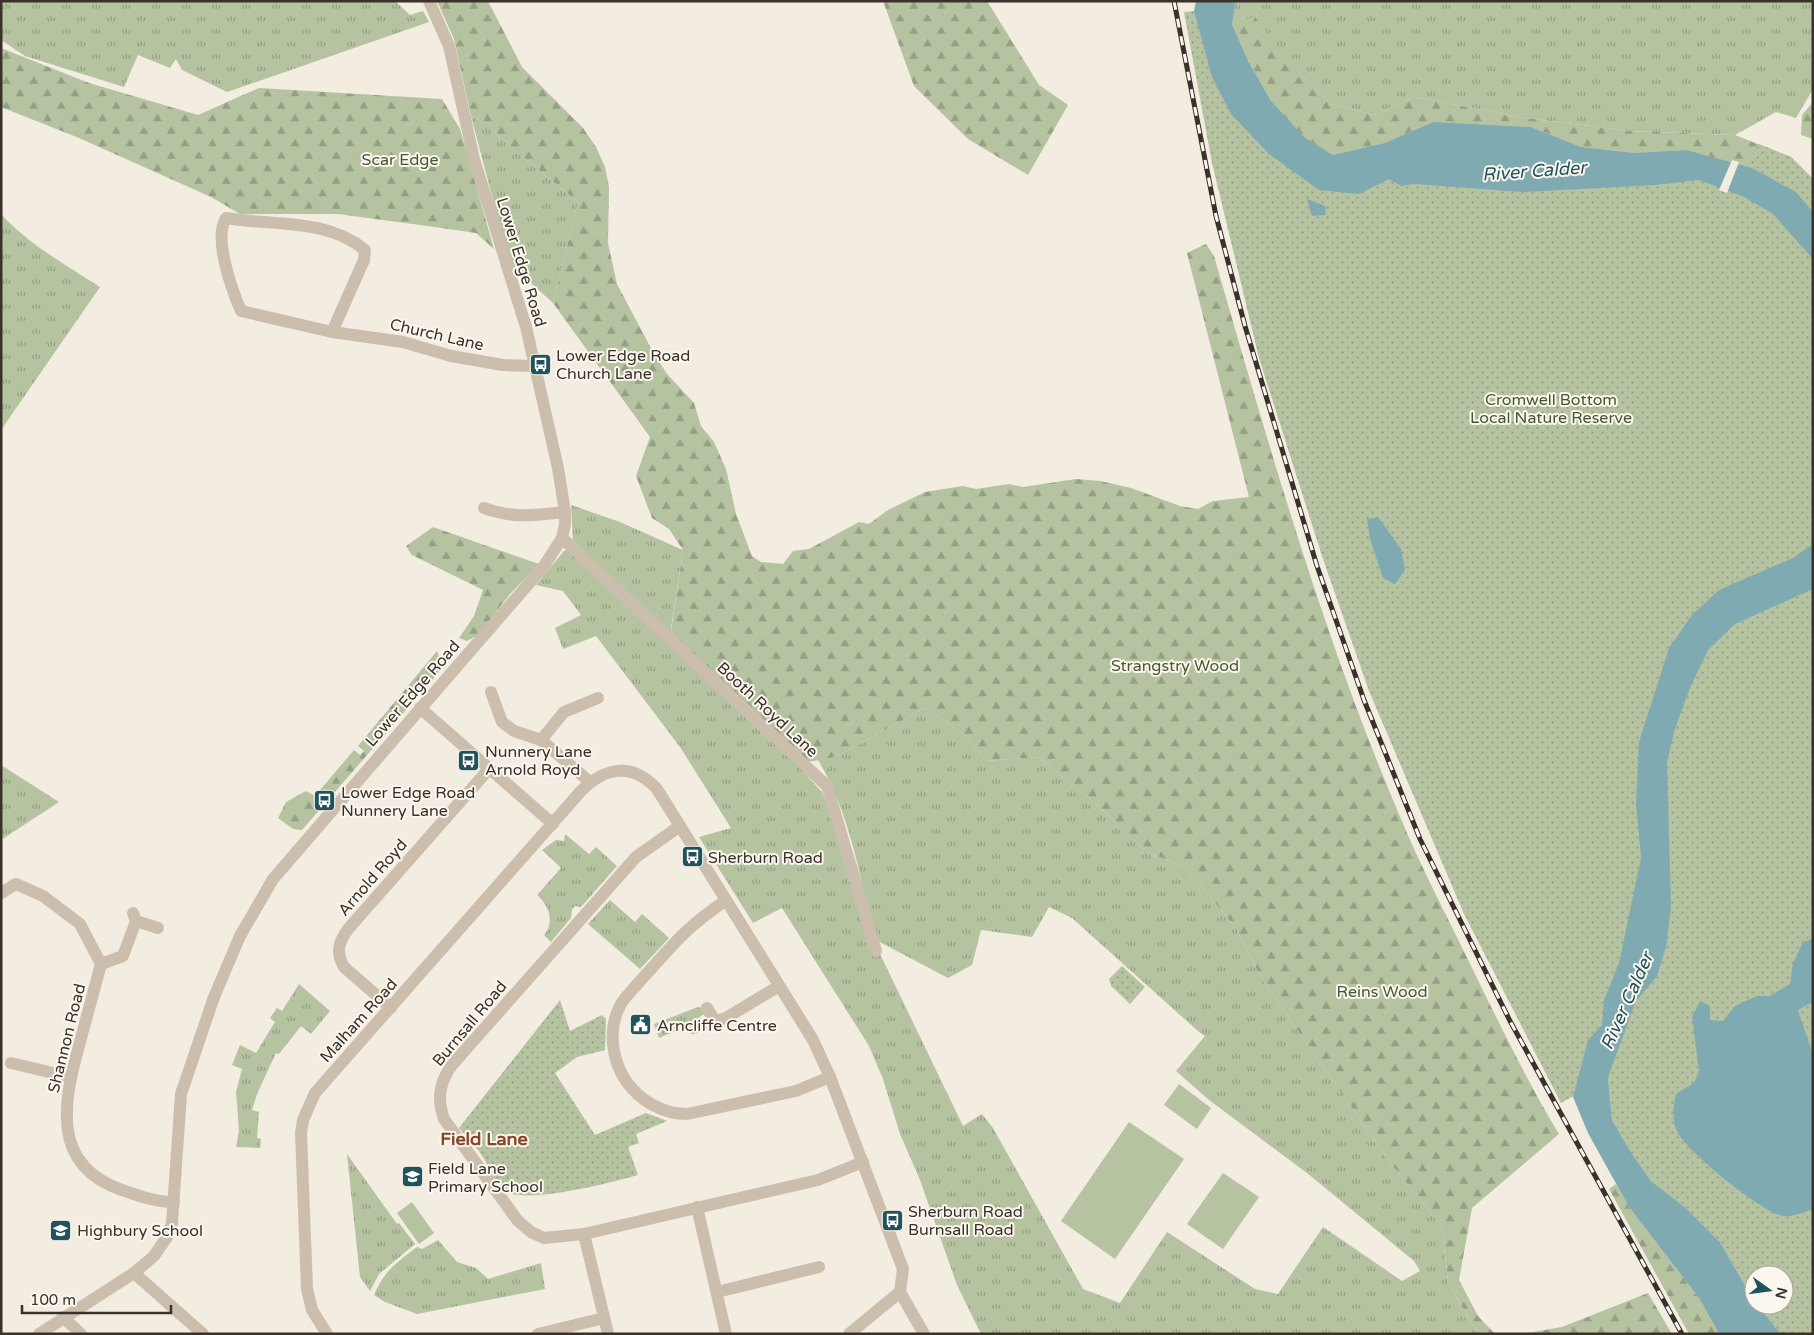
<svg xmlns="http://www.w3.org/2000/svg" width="1814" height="1335" viewBox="0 0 1814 1335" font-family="'Varela Round',sans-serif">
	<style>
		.grass { fill: url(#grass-tufts) }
		.forest { fill: url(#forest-firs) }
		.park { fill: url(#park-dots) }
		.pitch { fill: #b5c3a1 }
		.water { fill: #80aab1 }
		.pier { fill: #f3ece1 }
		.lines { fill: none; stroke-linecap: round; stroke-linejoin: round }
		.minor { stroke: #ccbead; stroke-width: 12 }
		.rail-casing { stroke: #3a312b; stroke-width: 5 }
		.rail { stroke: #fbf6ee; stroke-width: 3; stroke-dasharray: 9; stroke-linecap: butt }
		.labels { text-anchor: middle; stroke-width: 4; stroke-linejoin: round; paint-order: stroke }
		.park-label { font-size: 16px; fill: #46592f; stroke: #fbf6ee }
		.street-label { font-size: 16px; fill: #3a312b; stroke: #fbf6ee }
		.poi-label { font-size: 16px; fill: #3a312b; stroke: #fbf6ee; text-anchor: start }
		.water-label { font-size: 18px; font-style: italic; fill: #21535c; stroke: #fbf6ee }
		.neighbourhood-label { font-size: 18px; font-weight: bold; fill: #894525; stroke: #fbf6ee }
	</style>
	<defs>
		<pattern id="grass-tufts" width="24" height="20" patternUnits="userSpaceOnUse" patternTransform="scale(1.25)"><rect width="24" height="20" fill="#b5c3a1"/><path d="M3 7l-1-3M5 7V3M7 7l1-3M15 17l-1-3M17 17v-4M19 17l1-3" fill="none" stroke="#949f83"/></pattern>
		<pattern id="forest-firs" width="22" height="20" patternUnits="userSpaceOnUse" patternTransform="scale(1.25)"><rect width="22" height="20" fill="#b5c3a1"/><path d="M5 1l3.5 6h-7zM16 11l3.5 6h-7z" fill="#949f83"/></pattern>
		<pattern id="park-dots" width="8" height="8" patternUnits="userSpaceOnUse" patternTransform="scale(1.25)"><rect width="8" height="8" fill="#b5c3a1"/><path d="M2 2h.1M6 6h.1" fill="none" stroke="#949f83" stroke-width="1.8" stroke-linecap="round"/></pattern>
	</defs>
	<rect width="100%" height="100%" fill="#f3ece1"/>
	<g class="grass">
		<polygon points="1,1 395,1 410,15 423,11 429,22 227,92 182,70 176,59 170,68 138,55 124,87 25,56 1,40"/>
		<polygon points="1236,1 1813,1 1813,89 1796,118 1776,112 1735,135 1630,131 1519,117 1415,97 1374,115 1331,104 1296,70 1232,23"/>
		<polygon points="471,116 490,125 499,137 578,202 553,303 510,264"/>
		<path d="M1,214C28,244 66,265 100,287L1,430Z"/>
		<polygon points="571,505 620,522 683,550 670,635 573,540"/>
		<path d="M569,549L675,649L677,645L803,763L807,776L822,792L842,849L867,939L880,954L963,1126L982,1114L993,1128L1083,1289L1120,1303L1167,1232L1255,1289L1278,1294L1323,1227L1402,1281L1420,1271L1414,1261L1307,1173L1209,1100L1176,1071L1205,1036L1199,1032L1072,918L1049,907L1032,937L981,930L972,965L948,978L874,939C861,879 850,813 818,760L835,757L925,708L965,735L985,761L1039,757L1108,814L1120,829L1151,854L1185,867L1236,928L1261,978L1392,1165L1442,1226L1448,1283L1478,1334H981L957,1285L920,1180L900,1134L883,1079L869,1046L782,908L753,923L699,837L731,828L680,747L596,636L563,649L555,628L581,615L563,591L536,585L564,551Z"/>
		<polygon points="1,765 59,802 1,840"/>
		<path d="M565,834L589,854L596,847L617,866L581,907L575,906L572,909L571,918L551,942L544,935C555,923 549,905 537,895L561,868L542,850L556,840L564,841Z"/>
		<polygon points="610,900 635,922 642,914 669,938 640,969 588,924"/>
		<polygon points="299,984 330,1011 311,1034 301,1026 279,1054 276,1053 257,1094 252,1110 259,1112 257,1138 261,1139 260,1148 236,1147 239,1131 236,1092 242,1069 232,1065 240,1045 256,1053 275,1022 270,1018 277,1008 282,1011"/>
		<polygon points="698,1007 702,1008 704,1014 687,1026 659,1038 654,1024"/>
		<polygon points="347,1154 397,1224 399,1223 415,1244 379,1274 370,1291 360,1277"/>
		<path d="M438,1240L457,1262L476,1268L488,1279L541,1263L545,1289L417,1314L385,1302L374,1295C385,1270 396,1263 417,1247L422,1249Z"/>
	</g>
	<g class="forest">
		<path d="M437,1H488L522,67L583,128L596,147L605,167L609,187L608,243L617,284L654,354L667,374L694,403L701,426L714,442L726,469L736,514L752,556L761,562L783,564L793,551L809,549L859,522L869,524L888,510L925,492L963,486L976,489L1009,484L1023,487L1076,479L1100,481L1131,488L1180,506L1198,509L1213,501L1249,497L1187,253L1206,244L1214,256C1270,450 1326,647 1407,833C1427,879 1451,924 1473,970C1500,1025 1527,1081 1559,1134L1472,1208L1459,1280L1478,1316L1495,1334H1478L1448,1283L1442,1226L1392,1165L1261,978L1236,928L1185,867L1151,854L1120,829L1108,814L1039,757L985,761L965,735L925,708L835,757L803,763L670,638L683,550L669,529L652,518L636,476L650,437L553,303L578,202L499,137L490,125L471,116L454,39Z"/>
		<polygon points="883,1 987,1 1039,85 1068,105 1028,175 968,139 914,86"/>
		<path d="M1255,17L1296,70L1331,104L1374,115L1415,97L1519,117L1630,131L1735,135L1791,157L1813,179V212L1686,150L1634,153L1581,147L1531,127L1433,122L1385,143L1333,155C1324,149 1312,144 1304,137C1269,108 1249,64 1232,23Z"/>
		<polygon points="1,48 89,83 198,115 259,88 442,99 460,129 494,249 476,233 420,225 338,214 240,214 211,197 79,138 1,107"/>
		<polygon points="1813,102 1813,139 1801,135 1802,115"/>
		<polygon points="433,527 539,564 510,594 478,635 467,641 459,638 474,616 483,590 412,555 406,546"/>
		<polygon points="437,651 440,659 439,672 302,830 293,829 278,818 286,802 306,791 315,796 354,750 360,755 364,751 358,746"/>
		<polygon points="1616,1184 1629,1207 1699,1298 1719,1334 1689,1334 1609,1189"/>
		<polygon points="1648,1293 1672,1334 1521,1334 1562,1327"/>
	</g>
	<g class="park">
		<path d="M1194,11L1232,23C1249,64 1269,108 1304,137C1312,144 1324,149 1333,155L1385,143L1433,122L1531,127L1581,147L1634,153L1686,150L1744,166L1759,144L1791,157L1813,179V1334H1781L1757,1305H1784V1275H1754V1301L1720,1242L1686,1208L1651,1181L1631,1152L1612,1120L1608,1077L1561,1103L1464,914L1369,691L1322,556L1259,358L1212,163L1184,12Z"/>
		<polygon points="1122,966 1145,987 1130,1004 1111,986 1109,979"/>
		<path d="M560,1000L570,1031L602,1015L606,1019L605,1050L577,1057L555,1073L595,1135L646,1113L667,1121L636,1134L639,1143L628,1147L638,1175C614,1182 522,1206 503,1190C492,1179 488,1163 479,1151C473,1143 465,1135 459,1128Z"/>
	</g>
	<g class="pitch">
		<polygon points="1179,1084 1211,1108 1197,1129 1164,1105"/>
		<polygon points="1129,1122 1184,1159 1115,1259 1061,1221"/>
		<polygon points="1223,1173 1259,1197 1223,1249 1187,1224"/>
		<polygon points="412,1202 434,1233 419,1244 397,1213"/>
	</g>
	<g class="water">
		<polygon points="1196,1 1236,1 1232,24 1248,61 1271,101 1304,137 1333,155 1385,143 1433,122 1531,127 1581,147 1634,153 1686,150 1752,168 1796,192 1813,212 1813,259 1773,214 1744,197 1699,180 1655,185 1522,192 1414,184 1401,186 1389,179 1359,194 1319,190 1269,154 1231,114 1212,77 1194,11"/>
		<polygon points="1307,199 1325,206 1326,215 1312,216"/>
		<polygon points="1378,517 1401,549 1405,570 1395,584 1383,578 1370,539 1367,519"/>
		<polygon points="1813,544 1813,589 1735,624 1708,650 1690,688 1675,729 1667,762 1671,907 1666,947 1657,976 1636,1001 1608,1077 1612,1120 1631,1152 1651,1181 1686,1208 1720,1242 1754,1301 1754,1305 1757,1305 1781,1334 1719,1334 1699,1298 1629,1207 1588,1133 1573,1097 1588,1040 1602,1025 1604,1000 1619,963 1641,858 1636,803 1639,742 1669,648 1692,615 1719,590 1793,558"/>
		<path d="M1813,939V1002L1798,1010L1813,1055V1210C1804,1211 1791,1218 1783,1216C1761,1212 1691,1154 1679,1135C1671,1123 1673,1106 1676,1094L1694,1083L1699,1071L1692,1017L1700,1001L1710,1006V1020L1723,1021L1735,1006L1757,996H1770L1790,984L1793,963L1803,942Z"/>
	</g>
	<polygon class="pier" points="1732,160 1739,162 1727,193 1719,190"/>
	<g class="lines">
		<g class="minor">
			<path d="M332,332L364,260L365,250C326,218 273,226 226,218C213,238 232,290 241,311L332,332L403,342L451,356L503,365L534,366"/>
			<path d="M484,508C513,519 535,515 565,512"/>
			<polyline points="562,538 827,786 876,951"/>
			<polyline points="491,692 502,722 514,731 541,740 590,782"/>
			<polyline points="420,708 553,824"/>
			<polyline points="541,740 564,712 598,698"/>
			<path d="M680,826L636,857L452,1065C439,1083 437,1099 444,1119L518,1221L531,1232L544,1238L584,1234L818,1180L863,1162"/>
			<polyline points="1,893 16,884 43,896 80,924 101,964"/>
			<path d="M726,900C714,909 701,918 690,928C672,944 656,964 640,981C633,990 623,998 619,1008C608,1031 612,1060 626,1081C640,1101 663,1114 687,1114L796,1091L830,1077"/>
			<polyline points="133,913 136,921 158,928"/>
			<path d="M101,964C94,990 87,1016 80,1042C64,1100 49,1165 122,1190C139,1196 156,1202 174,1202"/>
			<polyline points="101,964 123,956 136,921"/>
			<path d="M391,1008L344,967C335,952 339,941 349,928L489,769"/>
			<polyline points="707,1008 715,1021"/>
			<polyline points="693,1028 726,1018 779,986"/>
			<polyline points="11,1063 70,1077"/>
			<polyline points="697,1207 726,1334"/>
			<polyline points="584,1234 608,1334"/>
			<polyline points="134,1273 203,1334"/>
			<polyline points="717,1292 819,1267"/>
			<polyline points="900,1292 924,1334"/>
			<polyline points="63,1317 81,1334"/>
			<polyline points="39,1334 134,1273 154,1256 167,1237 172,1223 181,1094 214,997 240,936 273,879 544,566 562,538 565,524 565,512 558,468 526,327 474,159 449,46 429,1"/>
			<path d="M327,1334L312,1310L307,1289L301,1133L303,1120L315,1093L581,791C605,767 632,762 657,789L813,1040L830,1077L903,1269L900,1292L849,1334"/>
			<polyline points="538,1334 604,1318"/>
		</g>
		<defs>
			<polyline id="rail" points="1174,1 1216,216 1245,326 1317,566 1364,700 1420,839 1510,1021 1682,1334"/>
		</defs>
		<use href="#rail" class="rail-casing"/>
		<use href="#rail" class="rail"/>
	</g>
	<defs>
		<symbol id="bus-square" viewBox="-11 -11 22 22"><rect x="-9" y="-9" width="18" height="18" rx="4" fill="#21535c" stroke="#fbf6ee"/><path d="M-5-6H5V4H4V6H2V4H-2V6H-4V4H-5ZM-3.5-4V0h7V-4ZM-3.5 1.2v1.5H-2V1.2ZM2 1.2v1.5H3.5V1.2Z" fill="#fff"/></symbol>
		<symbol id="civic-square" viewBox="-11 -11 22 22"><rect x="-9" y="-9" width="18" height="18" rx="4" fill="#21535c" stroke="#fbf6ee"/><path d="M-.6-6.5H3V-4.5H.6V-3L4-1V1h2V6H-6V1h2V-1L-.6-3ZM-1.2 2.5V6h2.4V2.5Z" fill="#fff"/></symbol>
		<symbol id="school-square" viewBox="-11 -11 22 22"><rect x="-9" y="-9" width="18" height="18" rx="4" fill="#21535c" stroke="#fbf6ee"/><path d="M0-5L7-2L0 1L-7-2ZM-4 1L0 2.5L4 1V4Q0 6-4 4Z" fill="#fff"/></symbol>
	</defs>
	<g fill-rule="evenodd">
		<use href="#bus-square" x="528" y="352" width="25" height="25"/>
		<use href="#bus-square" x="456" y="748" width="25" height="25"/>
		<use href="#bus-square" x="312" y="788" width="25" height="25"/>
		<use href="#bus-square" x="680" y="844" width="25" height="25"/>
		<use href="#civic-square" x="628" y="1012" width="25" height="25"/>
		<use href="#school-square" x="400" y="1164" width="25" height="25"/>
		<use href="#bus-square" x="880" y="1208" width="25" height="25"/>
		<use href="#school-square" x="48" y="1218" width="25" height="25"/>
	</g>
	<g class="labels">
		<g class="park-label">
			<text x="400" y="165">Scar Edge</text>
			<text x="1551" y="405">Cromwell Bottom<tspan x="1551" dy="18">Local Nature Reserve</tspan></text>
			<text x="1175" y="671">Strangstry Wood</text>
			<text x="1382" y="997">Reins Wood</text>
		</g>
		<g class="street-label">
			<text transform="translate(522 262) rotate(73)" y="6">Lower Edge Road</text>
			<text transform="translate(437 334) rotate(13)" y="6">Church Lane</text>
			<text transform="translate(412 693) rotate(-49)" y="6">Lower Edge Road</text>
			<text transform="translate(768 709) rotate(43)" y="6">Booth Royd Lane</text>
			<text transform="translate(372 877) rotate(-49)" y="6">Arnold Royd</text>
			<text transform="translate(358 1020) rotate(-48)" y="6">Malham Road</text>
			<text transform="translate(469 1023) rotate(-50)" y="6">Burnsall Road</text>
			<text transform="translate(66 1038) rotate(-76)" y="6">Shannon Road</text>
		</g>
		<g class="poi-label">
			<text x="556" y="361">Lower Edge Road<tspan x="556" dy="18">Church Lane</tspan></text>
			<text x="485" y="757">Nunnery Lane<tspan x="485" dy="18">Arnold Royd</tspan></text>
			<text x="341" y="798">Lower Edge Road<tspan x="341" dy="18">Nunnery Lane</tspan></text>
			<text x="708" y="863">Sherburn Road</text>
			<text x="657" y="1031">Arncliffe Centre</text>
			<text x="428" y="1174">Field Lane<tspan x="428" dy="18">Primary School</tspan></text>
			<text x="908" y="1217">Sherburn Road<tspan x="908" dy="18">Burnsall Road</tspan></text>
			<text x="77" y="1236">Highbury School</text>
		</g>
		<g class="water-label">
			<text transform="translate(1534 171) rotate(-4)" y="6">River Calder</text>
			<text transform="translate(1627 1001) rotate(-66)" y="6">River Calder</text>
		</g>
		<g class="neighbourhood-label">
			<text x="484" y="1145">Field Lane</text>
		</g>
	</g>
	<rect width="1814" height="1335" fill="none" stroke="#3a312b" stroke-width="5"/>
	<g transform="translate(1769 1290) rotate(104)"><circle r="24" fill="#fbf6ee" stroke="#aea7a0"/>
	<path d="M0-4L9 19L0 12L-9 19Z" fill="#21535c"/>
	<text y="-8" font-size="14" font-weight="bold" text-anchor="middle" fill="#3a312b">N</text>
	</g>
	<path d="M22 1305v8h149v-8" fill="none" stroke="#3a312b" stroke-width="2.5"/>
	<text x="30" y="1305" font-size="15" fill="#3a312b" stroke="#fbf6ee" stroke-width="4" paint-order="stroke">100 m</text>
</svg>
